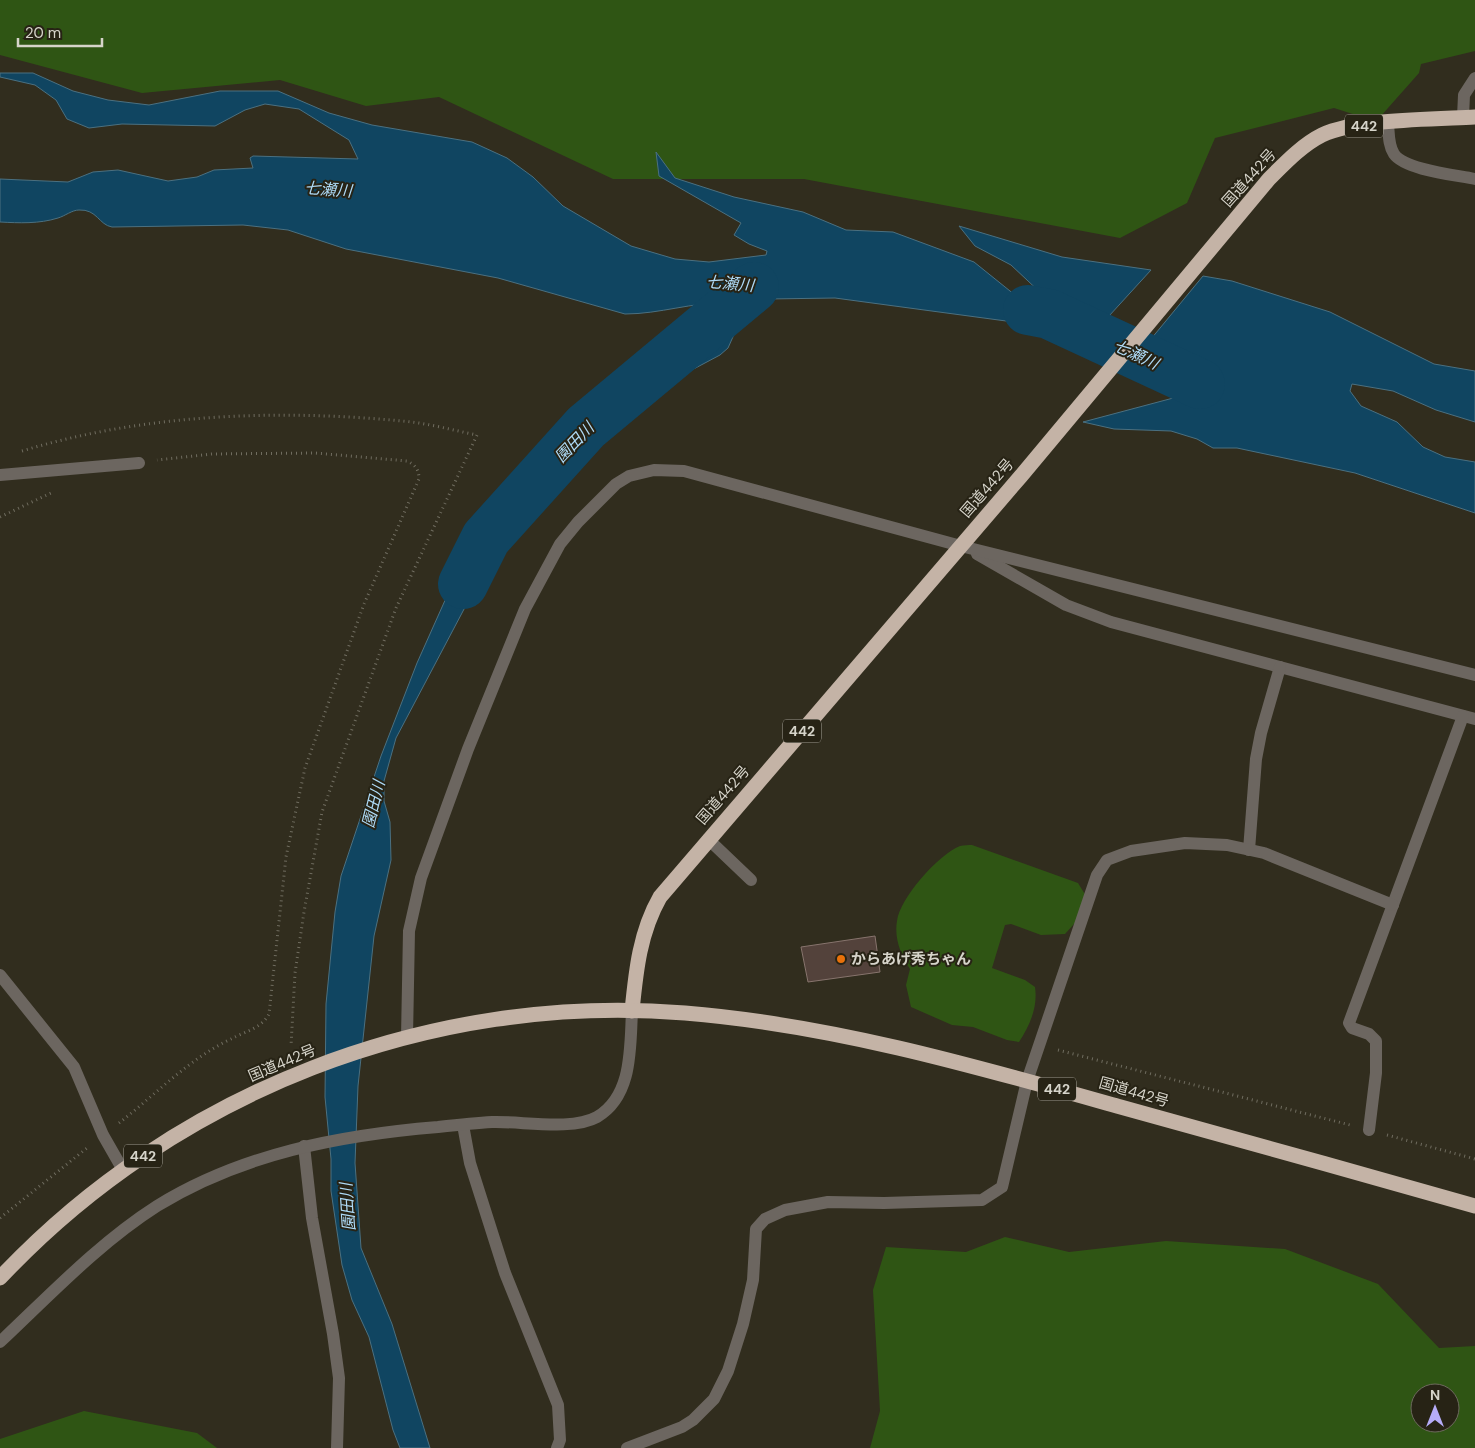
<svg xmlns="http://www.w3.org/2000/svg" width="1475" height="1448" viewBox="0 0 1475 1448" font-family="'DM Sans','Noto Sans JP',sans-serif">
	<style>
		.green { fill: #2f5514; fill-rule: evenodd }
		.water { fill: #104561; stroke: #4b7080 }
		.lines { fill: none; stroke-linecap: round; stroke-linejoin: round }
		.river { stroke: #104561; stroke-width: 50 }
		.building { fill: #53423b; stroke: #87746d }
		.path { stroke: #706d60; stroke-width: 3; stroke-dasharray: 1 4; stroke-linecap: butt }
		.minor { stroke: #6c6660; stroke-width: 12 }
		.highway { stroke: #c4b3a6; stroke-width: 15 }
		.food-dot { fill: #e8710a; stroke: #272315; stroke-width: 2 }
		.labels { text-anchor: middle; stroke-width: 4; stroke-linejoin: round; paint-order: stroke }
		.shield { fill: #272315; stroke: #a29f94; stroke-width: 1 }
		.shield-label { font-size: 14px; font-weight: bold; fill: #d6d4ca }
		.street-label { font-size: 15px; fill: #d6d4ca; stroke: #272315 }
		.poi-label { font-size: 15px; font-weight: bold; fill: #d6d4ca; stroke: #272315; text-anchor: start }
		.water-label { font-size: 16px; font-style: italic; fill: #aedaf6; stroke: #272315 }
	</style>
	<rect width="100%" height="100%" fill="#312d1e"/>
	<g class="green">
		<polygon points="0,0 1475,0 1475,51 1421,64 1419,73 1380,117 1359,116 1334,108 1215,138 1187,203 1120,238 804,179 613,179 439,97 366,106 280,80 142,93 0,55"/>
		<path d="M972,845L1078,883L1086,896L1083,914L1065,934L1041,935L1011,924L1005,925L992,968L1025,980L1035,987C1038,1007 1030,1025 1019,1042L1007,1040L973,1027L952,1025L911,1007L906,985L910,969C901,956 894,938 897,921C900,898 938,855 960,846C964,845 969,845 972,845Z"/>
		<path d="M1005,1237L1069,1252L1166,1241L1285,1249L1378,1284L1439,1348L1475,1346V1448H870L880,1411L873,1290L886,1247L966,1252ZM1420,1393H1450V1423H1420Z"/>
		<polygon points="84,1411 197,1433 217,1448 0,1448 0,1439"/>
	</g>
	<g class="water">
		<path d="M0,73H33L73,91L108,100L149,105L220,91H278L329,113L372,125L472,142L507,158L533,177L563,206L631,246L675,259L709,262L766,255L767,251L749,244L734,235L741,223L659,176L656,152L675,178L734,197L803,212L846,230L893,232L974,262L1015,295L1044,296L1011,265L975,246L959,226L1062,257L1151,270L1088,339L1006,321L835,298L768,299L751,305L744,312L728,348L720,355L671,381L642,390L601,420L578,447L559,480L513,542L492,565L472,594L396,738L384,781V801L390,822L391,860L374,936L358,1086L355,1163L361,1248L392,1324L430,1448H400L393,1430L369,1337L352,1300L342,1265L331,1191V1159L325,1097L326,1004L335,912L341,876L381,756L417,663L459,569L475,540L486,530L513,520L522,514L552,458L584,412L603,394L663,371L686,355L707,343L724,316L726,303C692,302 660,314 625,314L498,278L346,249L288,230L243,225L112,227C99,225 97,209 79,210C72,210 65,216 58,218C39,224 19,223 0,222V179L68,182L93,172L118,170L168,181L197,177L214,170L253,168L250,158L253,156L358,159L349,140L299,109L265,104L245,110L215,126L122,124L89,128L67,119L56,100L35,85L0,77Z"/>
		<polygon points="1203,276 1232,281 1330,312 1434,364 1475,371 1475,422 1436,410 1393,391 1352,384 1350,391 1361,406 1397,422 1423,447 1445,457 1475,462 1475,513 1355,473 1237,448 1213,448 1197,439 1171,431 1114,429 1083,422 1177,397 1187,390 1175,379 1132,362"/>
	</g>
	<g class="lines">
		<g class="river">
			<polyline points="1028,310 1049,314 1200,384"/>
			<polyline points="463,584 486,538 586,427 754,287"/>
		</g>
	</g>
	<polygon class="building" points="875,936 880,972 808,982 801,947"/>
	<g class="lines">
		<g class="path">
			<path d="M22,451C144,414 276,409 402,421C427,423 452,430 477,435L396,608L322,812L304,912L295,973L291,1046"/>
			<polyline points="0,517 51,493"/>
			<polyline points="1058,1050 1350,1125"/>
			<path d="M119,1123C155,1095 190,1058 231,1039C244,1032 262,1028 269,1014L286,857L305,768L364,604L419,479C419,469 415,465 407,461L315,453L212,454L157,460"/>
			<polyline points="1387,1135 1475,1159"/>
			<polyline points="0,1218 87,1148"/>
		</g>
		<g class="minor">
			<polyline points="1463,117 1464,95 1475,78"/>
			<path d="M1388,123C1389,133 1388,145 1394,154C1405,170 1456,175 1475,179"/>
			<polyline points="0,475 139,463"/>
			<polyline points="977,554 1066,605 1111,622 1475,719"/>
			<polyline points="708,839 751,880"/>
			<polyline points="1249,850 1256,759 1261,733 1280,667"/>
			<polyline points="0,975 74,1067 103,1135 123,1170"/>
			<polyline points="407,1037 409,931 421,878 468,749 525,609 560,544 578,522 616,484 629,476 654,470 684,471 961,546 1475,675"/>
			<polyline points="463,1125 470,1163 505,1273 558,1405 560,1440 557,1448"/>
			<polyline points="1369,1130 1376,1073 1376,1041 1369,1034 1352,1028 1349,1023 1463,716"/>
			<polyline points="304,1146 312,1218 333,1334 339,1378 337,1448"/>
			<path d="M0,1342C50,1295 99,1243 157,1206C241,1154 340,1135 438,1127C456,1125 474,1123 492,1122C522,1121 572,1131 597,1117C633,1096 630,1047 632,1011"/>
			<polyline points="627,1448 682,1427 693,1420 714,1399 728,1371 743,1324 753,1280 756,1229 765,1219 785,1210 828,1202 884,1203 982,1200 1002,1187 1027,1081 1097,875 1107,860 1131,851 1185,843 1227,845 1264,853 1393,905"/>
		</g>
		<g class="highway">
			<path d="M632,1011C636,970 640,932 660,897L1021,476L1269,179C1285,163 1302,145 1322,135C1355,119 1437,119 1475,117"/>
			<path d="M0,1278C174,1092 431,992 685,1013C832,1025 975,1066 1117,1106C1236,1139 1356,1172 1475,1206"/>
		</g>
	</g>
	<circle class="food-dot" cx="841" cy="959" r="5"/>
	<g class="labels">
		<g class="shield">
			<rect x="1345" y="114.5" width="38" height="23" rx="4"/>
			<rect x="783" y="719.5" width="38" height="23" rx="4"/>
			<rect x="1038" y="1077.5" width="38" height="23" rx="4"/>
			<rect x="124" y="1144.5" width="38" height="23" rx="4"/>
		</g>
		<g class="shield-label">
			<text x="1364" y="131">442</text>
			<text x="802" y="736">442</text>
			<text x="1057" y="1094">442</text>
			<text x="143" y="1161">442</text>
		</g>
		<g class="street-label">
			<text transform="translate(1249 178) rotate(-48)" y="5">国道442号</text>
			<text transform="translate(987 488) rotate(-49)" y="5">国道442号</text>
			<text transform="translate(723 795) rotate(-49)" y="5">国道442号</text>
			<text transform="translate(282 1063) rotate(-23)" y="5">国道442号</text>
			<text transform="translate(1134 1092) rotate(16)" y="5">国道442号</text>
		</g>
		<g class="poi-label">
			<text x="851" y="964">からあげ秀ちゃん</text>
		</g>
		<g class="water-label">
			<text transform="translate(328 189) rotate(4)" y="6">七瀬川</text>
			<text transform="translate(730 283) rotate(5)" y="6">七瀬川</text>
			<text transform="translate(1136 354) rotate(25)" y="6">七瀬川</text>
			<text transform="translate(574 442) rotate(-46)" y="6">園田川</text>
			<text transform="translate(373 804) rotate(-76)" y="6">園田川</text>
			<text transform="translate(347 1207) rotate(-94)" y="6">園田川</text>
		</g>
	</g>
	<g transform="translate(1435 1408)"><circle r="24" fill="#272315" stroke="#6d6a5d"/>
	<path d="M0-4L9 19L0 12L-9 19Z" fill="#b6acf8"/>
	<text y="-8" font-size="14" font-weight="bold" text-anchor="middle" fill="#d6d4ca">N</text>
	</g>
	<path d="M18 38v8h84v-8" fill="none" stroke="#d6d4ca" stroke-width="2.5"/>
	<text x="25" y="38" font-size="15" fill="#d6d4ca" stroke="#272315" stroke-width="4" paint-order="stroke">20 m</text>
</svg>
